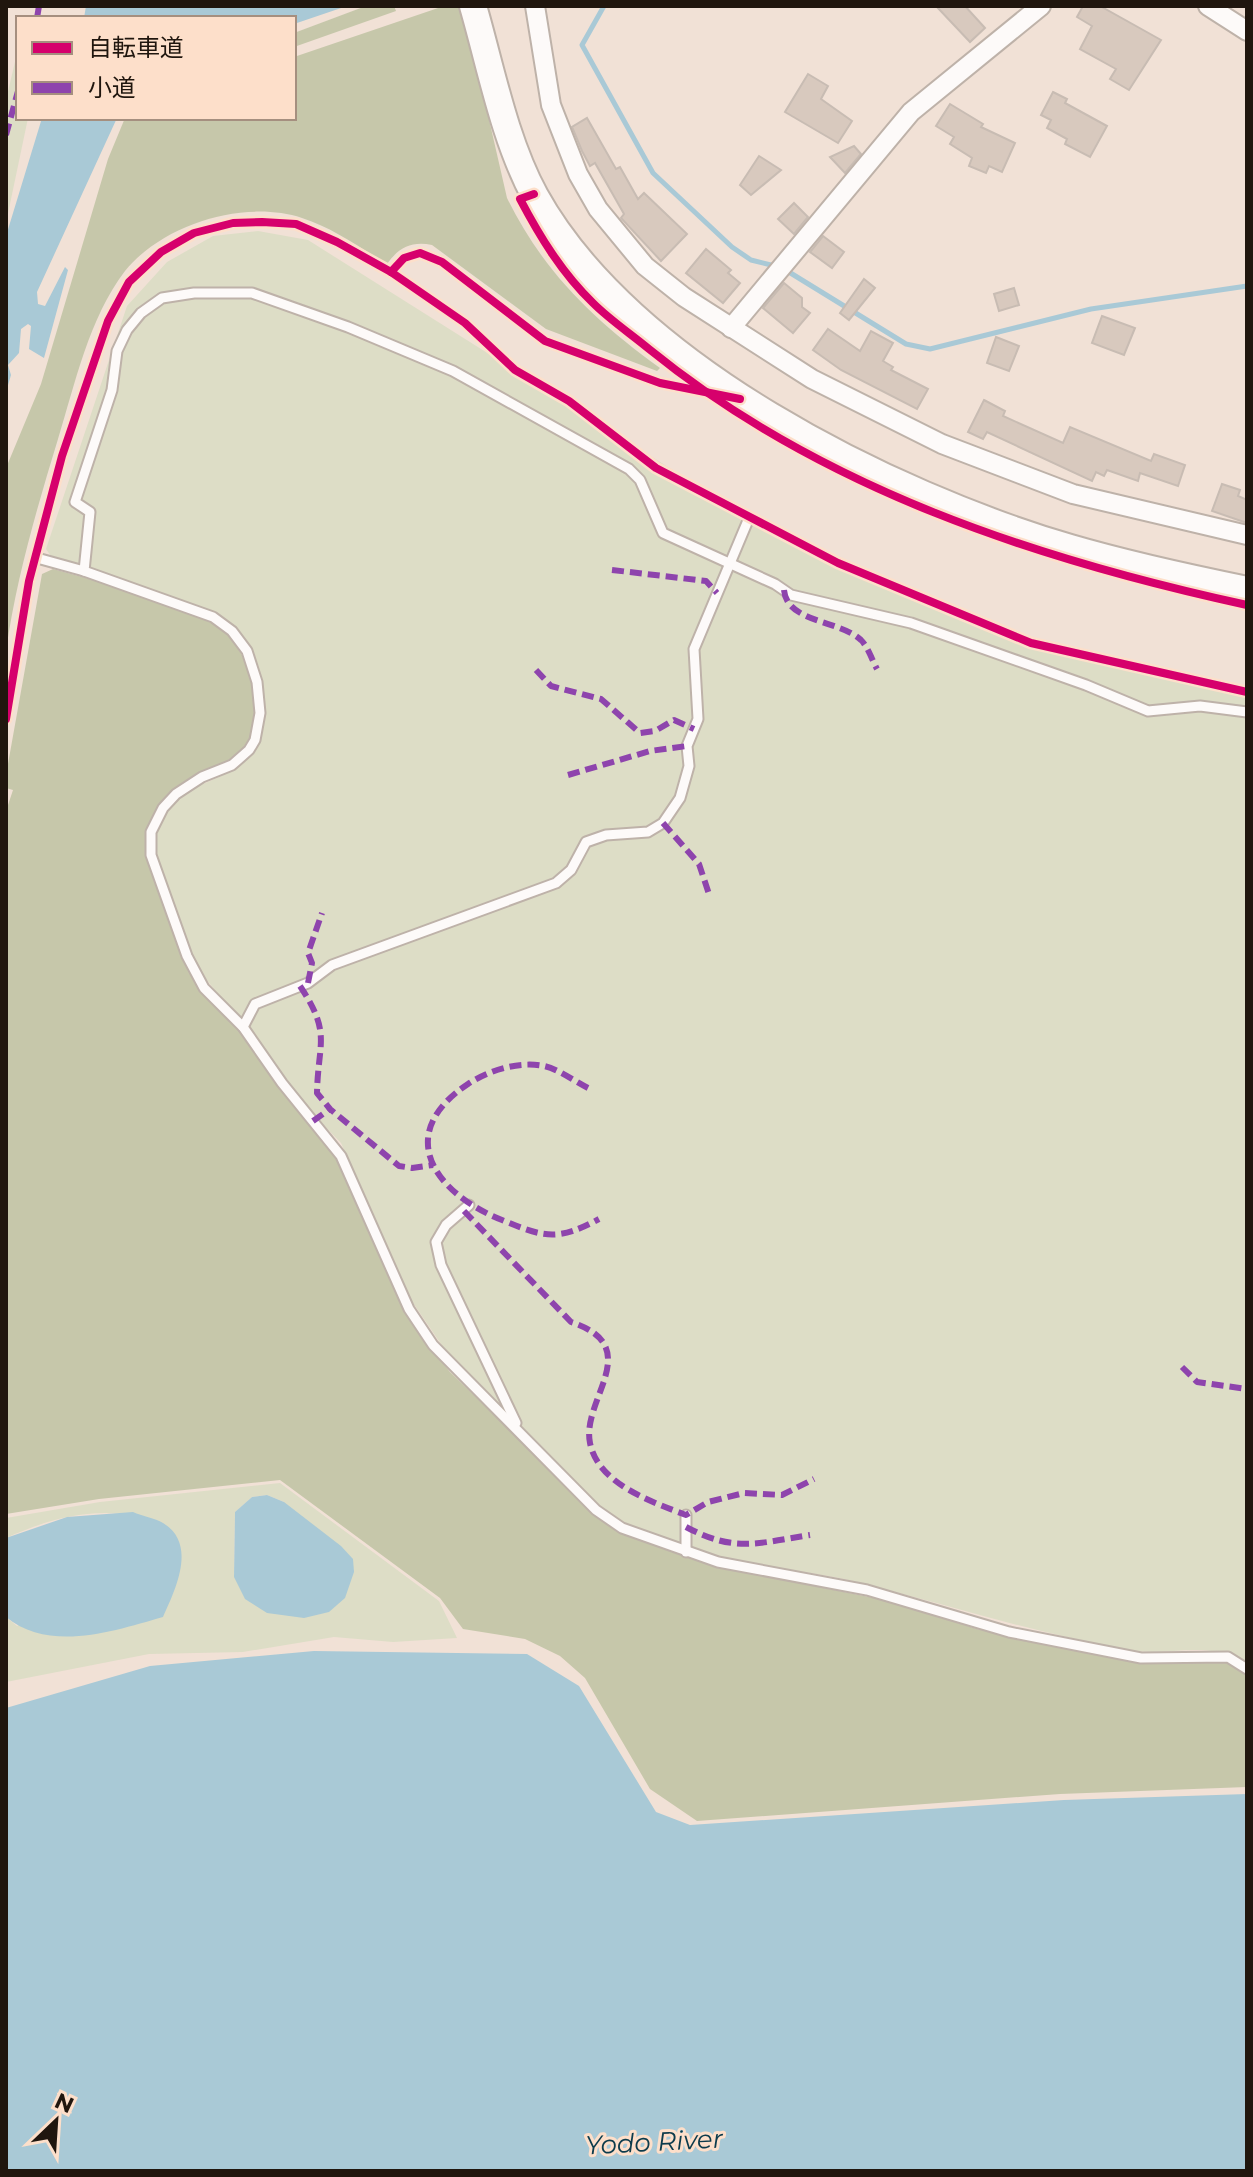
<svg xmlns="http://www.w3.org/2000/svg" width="1253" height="2177" viewBox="0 0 1253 2177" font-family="Montserrat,'Noto Sans JP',sans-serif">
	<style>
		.green { fill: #ddddc6; fill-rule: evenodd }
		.forest { fill: #c6c7aa }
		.water { fill: #a9c9d6 }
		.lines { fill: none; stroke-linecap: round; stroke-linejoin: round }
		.stream { stroke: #a9c9d6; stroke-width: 5 }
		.building { fill: #d8c9be; stroke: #c8bcb3; stroke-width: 2 }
		.lane-casing { stroke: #beb2a9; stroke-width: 13 }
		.street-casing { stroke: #beb2a9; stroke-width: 22 }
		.secondary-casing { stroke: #beb2a9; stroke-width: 30 }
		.lane { stroke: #fdfaf9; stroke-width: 9 }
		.street { stroke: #fdfaf9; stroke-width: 18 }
		.secondary { stroke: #fdfaf9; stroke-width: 26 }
		.quiet { stroke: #8e44ad; stroke-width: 6; stroke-dasharray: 12 6; stroke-linecap: butt }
		.cycleway-casing { stroke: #fddfca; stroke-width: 13 }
		.cycleway { stroke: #d6006c; stroke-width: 8 }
		.labels { text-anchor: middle; stroke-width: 6; stroke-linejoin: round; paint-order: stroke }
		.water-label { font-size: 26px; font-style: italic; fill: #0c3b4c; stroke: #fddfca }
	</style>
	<rect width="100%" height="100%" fill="#f1e1d6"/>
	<g class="green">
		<polygon points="18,49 18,118 28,118 6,223 6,100"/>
		<path d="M258,231L308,240L668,467L785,536L900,595L1034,643L1247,690V1662C1198,1638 1171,1659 1123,1649C1037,1633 954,1607 869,1585C817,1571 761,1568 708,1555C672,1547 634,1528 602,1510L445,1350L409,1297L341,1143L308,1109L195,965L155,856C157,775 208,797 248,757C272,734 267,674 250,647C240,633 228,623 215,613L53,559L46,549L127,306L167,262L213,236Z"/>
		<path d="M280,1483L439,1601L457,1638L393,1642L334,1637L243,1652L149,1654L6,1682V1617L17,1626L166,1525C109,1503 60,1514 6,1538V1518L100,1502ZM267,1495L284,1502L234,1577L235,1512L252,1497Z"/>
	</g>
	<g class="forest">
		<polygon points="366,6 394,6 396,11 294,47 294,33"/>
		<path d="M444,6H463L507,198C544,273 594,320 660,368L657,371L546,329L432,245C412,241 399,247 387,264C359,247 333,228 302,218C244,199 163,224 125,271C89,318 75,384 58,439C37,508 16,579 6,651V468L41,384L108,159L125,118H294V57Z"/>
		<polygon points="53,569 115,586 213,623 226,631 242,655 251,680 257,715 250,737 237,758 181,784 164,801 148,825 145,852 186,962 336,1156 403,1302 422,1337 450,1372 607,1524 644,1542 724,1568 889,1601 977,1629 1143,1662 1226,1662 1247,1675 1247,1787 1060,1794 697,1821 650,1789 585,1678 560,1656 525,1639 463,1629 440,1598 280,1480 99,1499 6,1514 6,811 13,790 6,788 6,775 42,574"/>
	</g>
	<g class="water">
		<polygon points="86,6 347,6 294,24 294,18 84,18"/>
		<polygon points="42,118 117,118 37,292 38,304 45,306 65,267 68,270 44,358 29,349 31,326 28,324 21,329 19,353 8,365 11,375 6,392 6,236"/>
		<polygon points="267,1495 284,1502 341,1546 353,1559 354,1572 345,1598 329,1612 304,1618 267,1613 245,1599 234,1577 235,1512 252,1497"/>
		<path d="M133,1512C142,1516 155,1518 163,1523C198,1544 175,1590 163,1617C114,1631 50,1653 6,1617V1538L67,1517Z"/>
		<polygon points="314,1651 527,1654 579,1686 656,1812 690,1825 1064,1800 1247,1794 1247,2171 6,2171 6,1708 150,1666"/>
	</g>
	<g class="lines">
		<g class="stream">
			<polyline points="604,6 582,45 653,173 732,247 751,260 775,266"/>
			<polyline points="784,269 906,344 930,349 1091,309 1247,286"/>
		</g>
	</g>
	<g class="building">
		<polygon points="936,6 965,6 985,28 970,42"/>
		<polygon points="1083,6 1100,6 1161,40 1129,90 1110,79 1116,69 1080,49 1092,26 1077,17"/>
		<polygon points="808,74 828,86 821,99 852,121 838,143 785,112"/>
		<polygon points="1053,92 1067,99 1065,103 1107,126 1090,157 1065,144 1067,139 1047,128 1051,120 1041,115"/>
		<polygon points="950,104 983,124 981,127 1015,143 1002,172 989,166 986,173 969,166 972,158 950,144 954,137 936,126"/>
		<polygon points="587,118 616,169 620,167 638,199 644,193 687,234 661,261 621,218 624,214 595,163 590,166 582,151 572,127"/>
		<polygon points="854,146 861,154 845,173 830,157"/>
		<polygon points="759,156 781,170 751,195 740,185"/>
		<polygon points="794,203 808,217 794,234 778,219"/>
		<polygon points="823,236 844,252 832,268 810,252"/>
		<polygon points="706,249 731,270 728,273 740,283 723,303 686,273"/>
		<polygon points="864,279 875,288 849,320 840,313"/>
		<polygon points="784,283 802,298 802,307 810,313 793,333 763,308"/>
		<polygon points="1014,288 1019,305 999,311 994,294"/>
		<polygon points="1102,316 1135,328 1124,355 1092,343"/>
		<polygon points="828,329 860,351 871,331 893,343 883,361 893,367 891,370 928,389 917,409 841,370 813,350"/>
		<polygon points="996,337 1019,346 1009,371 987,363"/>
		<polygon points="984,400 1005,411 1003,416 1063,443 1070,427 1151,461 1154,454 1185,465 1178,486 1140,473 1138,481 1107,470 1104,476 1096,472 1092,481 987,432 983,439 968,432"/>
		<polygon points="1222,484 1240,490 1238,496 1247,500 1247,523 1212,511"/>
	</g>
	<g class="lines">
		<defs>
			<g id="lane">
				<polyline points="37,558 84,571"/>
				<polyline points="1247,712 1200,706 1148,711 1086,685 911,623 791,595 775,584 663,533 640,480 629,469 453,371 348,327 252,293 194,293 162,298 141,313 127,330 117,351 112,390 75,502 90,512 84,571 213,617 232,631 247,651 257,682 260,713 255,740 249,750 232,765 202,777 176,794 163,808 151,832 151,855 187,956 204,988 243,1027 282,1083 341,1156 409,1309 433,1345 596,1510 622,1528 718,1562 867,1590 1009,1632 1141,1658 1228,1657 1247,1669"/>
				<polyline points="243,1027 255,1004 308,983 332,965 556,883 571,870 586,842 606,835 648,832 663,823 680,798 689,766 687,746 698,719 694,649 749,518"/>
				<polyline points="469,1205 446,1225 436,1242 441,1265 516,1423"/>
				<polyline points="686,1515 686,1552"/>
			</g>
			<g id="street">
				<polyline points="535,6 551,105 578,174 598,209 645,266 684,297 812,379 942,444 1073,494 1247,535"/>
				<polyline points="1208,6 1247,31"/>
				<polyline points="731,328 911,112 1041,6"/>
			</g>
			<path id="secondary" d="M473,6C491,68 504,139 535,196C629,366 890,495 1070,548C1128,565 1188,578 1247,590"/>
		</defs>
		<use href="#lane" class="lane-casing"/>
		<use href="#street" class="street-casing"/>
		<use href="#secondary" class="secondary-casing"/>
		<use href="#lane" class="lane"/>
		<use href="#street" class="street"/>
		<use href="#secondary" class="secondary"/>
		<g class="quiet">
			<polyline points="37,18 39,6"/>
			<polyline points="6,135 18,91"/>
			<polyline points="612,570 706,581 717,593"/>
			<path d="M784,590C787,623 840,620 861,640C868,647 872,660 877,669"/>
			<polyline points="536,670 551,686 601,699 640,733 655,731 674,720 694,729"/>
			<polyline points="568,775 650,751 687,746"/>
			<polyline points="663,823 699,864 710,897"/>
			<polyline points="308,983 312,963 308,953 322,913"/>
			<path d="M300,986C332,1034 318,1042 317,1093L330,1109L399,1166L412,1168L433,1165"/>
			<path d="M588,1088C574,1081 558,1069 544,1066C519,1061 489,1070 468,1084C393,1134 434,1193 502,1220C545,1238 558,1241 599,1219"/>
			<polyline points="313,1121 330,1109"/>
			<path d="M464,1211L571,1322C647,1347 581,1399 590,1443C598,1484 652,1502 686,1515L708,1502L744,1493L782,1495L814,1479"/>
			<polyline points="1182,1367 1197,1382 1247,1389"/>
			<path d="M686,1527C735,1553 758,1543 810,1535"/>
		</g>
		<defs>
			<g id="cycleway">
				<path d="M534,194L520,199C540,237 562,273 593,303C610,320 631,334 649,349C820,488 1035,559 1247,605"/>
				<polyline points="391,272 404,258 420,253 442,262 545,341 660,383 740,399"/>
				<polyline points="6,719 29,581 62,456 108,321 129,282 161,252 194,233 233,223 262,222 296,224 337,242 391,272 465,323 515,370 569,401 656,468 838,563 1031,643 1247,692"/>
			</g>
		</defs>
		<use href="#cycleway" class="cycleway-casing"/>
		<use href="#cycleway" class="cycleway"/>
	</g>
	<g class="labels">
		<g class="water-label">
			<text transform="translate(654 2142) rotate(-3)" y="9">Yodo River</text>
		</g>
	</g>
	<rect width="1253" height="2177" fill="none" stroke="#20160e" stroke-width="16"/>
	<rect x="16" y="16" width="280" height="104" fill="#fddfca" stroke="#a58f7f" stroke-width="2"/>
	<rect x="32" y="42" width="40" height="12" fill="#d6006c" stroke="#a58f7f" stroke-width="2"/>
	<text x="88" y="56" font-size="24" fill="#20160e">自転車道</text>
	<rect x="32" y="82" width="40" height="12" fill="#8e44ad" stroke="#a58f7f" stroke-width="2"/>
	<text x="88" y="96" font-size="24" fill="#20160e">小道</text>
	<g transform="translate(56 2121) rotate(25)" stroke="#fddfca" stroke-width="6" paint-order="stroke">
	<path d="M0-6L14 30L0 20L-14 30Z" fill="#20160e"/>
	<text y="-12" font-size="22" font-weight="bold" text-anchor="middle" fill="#20160e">N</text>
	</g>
</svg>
